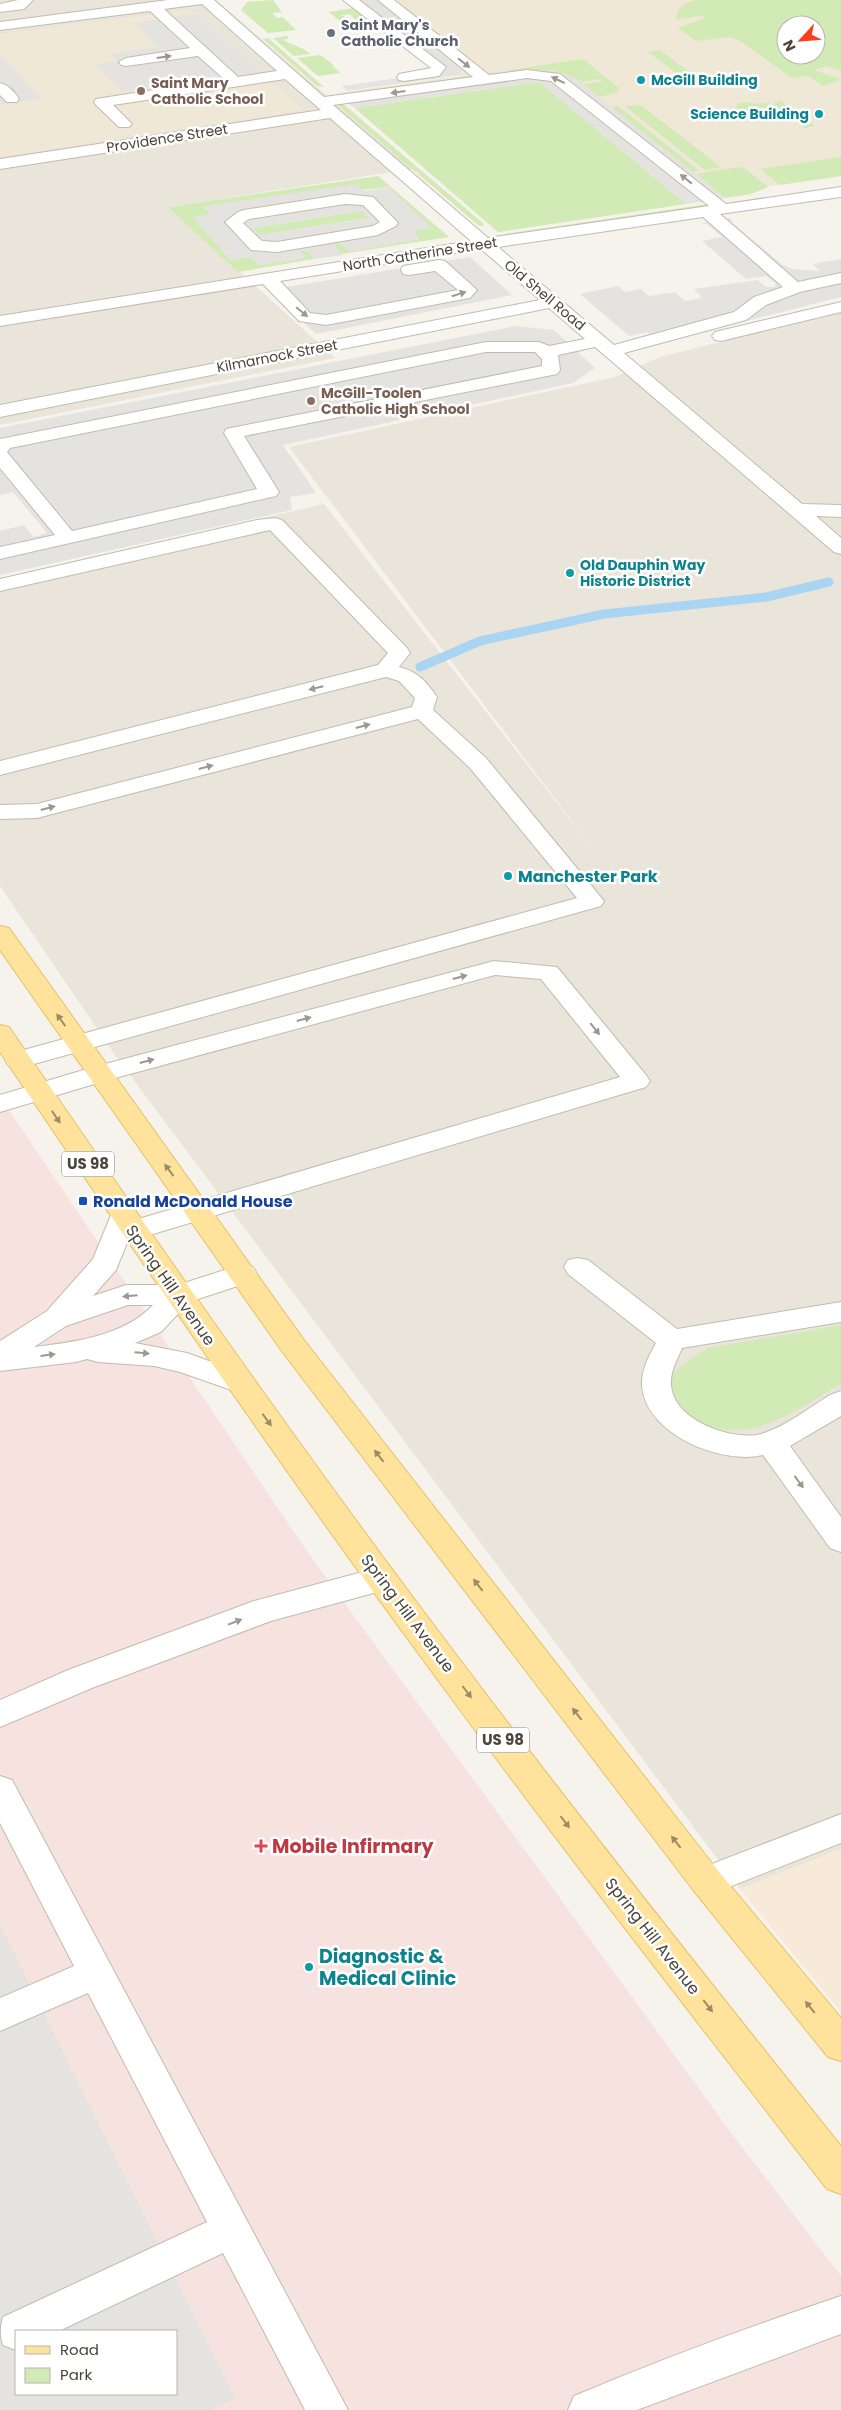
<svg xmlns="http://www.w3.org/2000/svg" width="841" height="2410" viewBox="0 0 841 2410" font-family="Poppins,sans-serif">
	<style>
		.residential { fill: #eae5da }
		.commercial { fill: #f7ead8 }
		.education { fill: #efe8d6; fill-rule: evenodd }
		.medical { fill: #f6e3e0; fill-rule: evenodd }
		.green { fill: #d2eab5; fill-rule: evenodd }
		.parking { fill: #e5e3e0; fill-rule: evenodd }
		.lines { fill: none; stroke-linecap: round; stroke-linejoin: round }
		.stream { stroke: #a9d4f2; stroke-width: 9 }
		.minor-casing { stroke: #c2bbae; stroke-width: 2 }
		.major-casing { stroke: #e6c16a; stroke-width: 2 }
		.minor { fill: #fff; fill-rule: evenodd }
		.major { fill: #ffe39c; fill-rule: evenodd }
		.oneway { fill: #9c9892 }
		.oneway2 { fill: #9c8c66 }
		.worship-dot { fill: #6b7280; stroke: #fff; stroke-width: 2 }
		.culture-dot { fill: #0f9aa8; stroke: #fff; stroke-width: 2 }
		.education-dot { fill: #8d6e63; stroke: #fff; stroke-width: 2 }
		.transit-dot { fill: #1a4fb4; stroke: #fff; stroke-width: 2 }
		.health-dot { fill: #e0444e; stroke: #fff; stroke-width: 2 }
		.labels { text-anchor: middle; stroke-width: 5; stroke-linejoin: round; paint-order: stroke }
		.far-worship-label { font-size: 14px; font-weight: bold; fill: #5b616d; stroke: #fff; text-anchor: start }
		.far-culture-label { font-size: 14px; font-weight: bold; fill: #0d838f; stroke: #fff; text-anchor: start }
		.far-education-label { font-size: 14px; font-weight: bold; fill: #785e54; stroke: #fff; text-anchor: start }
		.far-street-label { font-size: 14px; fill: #4b4439; stroke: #fff }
		.shield { fill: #fff; stroke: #817c74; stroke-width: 1 }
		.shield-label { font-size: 15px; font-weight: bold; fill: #4b4439 }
		.culture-label { font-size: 16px; font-weight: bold; fill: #0d838f; stroke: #fff; text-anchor: start }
		.transit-label { font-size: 16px; font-weight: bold; fill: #164399; stroke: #fff; text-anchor: start }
		.street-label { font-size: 16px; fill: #4b4439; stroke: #fff }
		.near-health-label { font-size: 19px; font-weight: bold; fill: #be3a42; stroke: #fff; text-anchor: start }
		.near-culture-label { font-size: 19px; font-weight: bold; fill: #0d838f; stroke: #fff; text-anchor: start }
	</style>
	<rect width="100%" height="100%" fill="#f6f3ec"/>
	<g class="residential">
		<polygon points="0,0 216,0 412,169 168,207 335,358 0,425"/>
		<polygon points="841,312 841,1849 740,1889 115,1055 0,886 0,578 324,504 603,862 289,447 615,377 660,357"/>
	</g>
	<polygon class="commercial" points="841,1849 841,2012 740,1889"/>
	<g class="education">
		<path d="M377,0H841V176L749,189L751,194L498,232L337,93L459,76L466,69ZM786,25H816V55H786Z"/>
		<polygon points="191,9 304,110 0,157 0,34"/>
	</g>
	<path class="medical" d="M0,1097L311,1557L732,2134L841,2276V2410H0ZM16,2331H176V2394H16Z"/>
	<g class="green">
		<polygon points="273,0 282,12 272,13 277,18 283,17 296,30 268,33 241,10 247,2"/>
		<path d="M696,0H841V71L826,66L814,70L840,79L836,80L839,81L823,86L808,76L792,78L739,40L729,37L696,41L678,28L705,18L700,16L676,20C677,8 684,2 696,0ZM786,25H816V55H786Z"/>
		<polygon points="354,8 367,19 356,20 350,14 342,15 350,22 342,23 329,12"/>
		<path d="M287,36L289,38L284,40C292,46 300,45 310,54L294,56L273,38Z"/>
		<polygon points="268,38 324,87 317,86 263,39"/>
		<polygon points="660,50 709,87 704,88 696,83 690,83 648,52"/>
		<polygon points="320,55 334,65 332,65 340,73 318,76 297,58"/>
		<path d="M583,59L620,89L616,90L619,92L599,97L583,84L603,81L601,79L580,82C561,67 535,69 512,71L510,70Z"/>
		<polygon points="539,82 686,204 498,232 355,108"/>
		<polygon points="781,101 815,126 805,128 796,121 781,120 779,116 770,112 776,102"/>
		<polygon points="746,102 759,104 770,102 764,111 751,113 733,107 738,106 736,104"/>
		<polygon points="342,103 484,224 483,226 479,226 417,173 421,172 415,172 338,105"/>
		<polygon points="635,105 642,106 721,167 705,170 625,106"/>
		<polygon points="618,106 699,171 693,172 611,107"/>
		<polygon points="841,157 841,176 780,185 760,169"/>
		<polygon points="738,167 746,169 768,187 751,194 725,198 696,174"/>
		<polygon points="378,176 449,237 341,254 335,247 335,244 341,244 349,251 419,239 412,231 389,187 204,207 211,214 194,218 252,257 259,265 305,258 299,250 309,251 314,259 238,272 168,207"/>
		<polygon points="708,204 705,207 504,237 504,234"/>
		<polygon points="361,211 369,218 259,235 252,228"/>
		<path d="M841,1325V1384C798,1408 751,1447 700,1422C680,1413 673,1398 671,1377L679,1367L708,1348Z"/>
	</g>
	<g class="parking">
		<polygon points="350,0 377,0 466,69 459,75 347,91 342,86 426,74 438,70"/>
		<polygon points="196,14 262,73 123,92 95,65 117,61 110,54 157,47 134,23"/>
		<polygon points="0,55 41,98 0,105"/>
		<polygon points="510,70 512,71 545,70 574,77 725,198 686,204 539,82 355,108 339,95"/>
		<path d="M356,184L364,191L389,187L432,228L413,231L420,239L349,251L341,244H335L337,250L344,255L314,259L309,251L300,250L306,258L259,265L252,257L230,260L193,217L211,214L204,206ZM361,211L369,218L259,235L253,228Z"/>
		<polygon points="731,218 731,222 783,265 792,269 820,271 812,264 841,259 841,297 640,348 649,334 648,332 629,336 580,294 618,286 625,292 641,289 649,296 675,292 685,301 702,298 694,289 757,280 767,287 775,287 775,283 766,276 746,279 702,241 722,237 707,224 701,223"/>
		<polygon points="470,257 512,295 316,334 268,290"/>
		<polygon points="516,326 554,330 595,368 573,383 283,445 316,493 290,497 292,510 0,575 0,531 24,525 33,537 47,533 13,492 0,495 0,428"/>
		<path d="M0,1925L235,2398L211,2410H0ZM16,2331H176V2394H16Z"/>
	</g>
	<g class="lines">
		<polyline class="stream" points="420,667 480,641 604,614 766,597 829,582"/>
		<defs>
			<g id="minor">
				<polygon points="18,0 33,0 24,9 0,12 0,4"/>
				<path d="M168,0H214L324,97L473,77L378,0H394L489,75L527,70L560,74L726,204L841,187V197L720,214L798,282L841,273V283L800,292L766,305L746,320L624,353L802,504L841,505V517L816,516L841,538V554L834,552L595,347L558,355L560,370L557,374L244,436L279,492L276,496L0,559V547L55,535L0,468V439L486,342H539L549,346L585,339L549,308L0,417V405L540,300L481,249L280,281L310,313L326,315L458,290L435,271L409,275L403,274L401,270L403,266L439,260L445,261L477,290L470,298L464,299L326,325L299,321L263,284L0,326V316L471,241L330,118L0,169V159L321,110L285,79L113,105L132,124L129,127H119L96,105L94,102L96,99L224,79L198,56L126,66L121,65L119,62L126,58L190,48L150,11L0,30V22ZM202,4L277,71L238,77L164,9ZM527,78L551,81L709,206L488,238L333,105ZM703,217L783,287L754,297L734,312L614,345L498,247ZM486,352H535L542,359V366L226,429L224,433L257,489L72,531L7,452L10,448Z"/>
				<polygon points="343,0 359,0 446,67 439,76 404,81 399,80 397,77 399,74 431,68"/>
				<path d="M0,83C8,85 15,92 19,99L17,102H7L0,95Z"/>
				<path d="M345,194L373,197L398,223L396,226L378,235L277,252L251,250L225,222L238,212L244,210ZM345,204L363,205L380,222L373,226L277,242L262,241L243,223L249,219Z"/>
				<polygon points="841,302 841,312 721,341 715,340 712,336 715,332"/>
				<path d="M275,518L282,520L407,648L410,653L399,667C418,672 426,681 437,697L433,710L486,758L604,901L601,906L27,1066L18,1068L9,1066L5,1060L9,1054L577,898L470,768L418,719L37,818L0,819V805L37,804L412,707L415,698L399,681L386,677L0,775V761L378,665L388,653L270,530L0,591V579L257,520Z"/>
				<path d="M494,961L557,967L646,1075L650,1081L646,1087L143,1237L129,1238L116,1270L93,1296L126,1285H178L243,1264L253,1267L257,1274L253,1281L189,1302L161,1332L135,1343L187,1353L250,1376L255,1383L250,1390L240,1393L180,1372L154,1366L98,1362L87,1359L76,1362L0,1371V1341L47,1311L93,1259L113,1210L123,1207L133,1210L137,1216L135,1220L620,1077L541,979L495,975L108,1080L0,1112V1095L90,1068ZM128,1305H153C124,1336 75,1342 34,1347L66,1326Z"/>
				<path d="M578,1258L588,1260L677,1329L841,1302V1322L682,1348C677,1360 670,1372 671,1385C673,1419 727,1439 756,1435C780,1431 810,1407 830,1395L841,1391V1416L790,1446L841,1517V1552L830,1548L763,1455C722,1465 646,1435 642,1386C641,1370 649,1356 656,1343L568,1274L564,1267L568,1260Z"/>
				<polygon points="381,1567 392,1570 397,1579 392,1588 271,1621 92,1688 0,1727 0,1700 68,1670 254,1601"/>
				<path d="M0,1776L12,1780L348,2410H305L223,2253L59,2331H16V2350L3,2345C0,2336 0,2326 3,2317L207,2222L88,1993L0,2031V1998L74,1966L0,1823Z"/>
				<polygon points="841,1814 841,1843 706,1896 694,1891 688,1881 694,1871"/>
				<path d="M841,2296V2334L637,2410H568L574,2396C662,2359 751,2326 841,2296Z"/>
			</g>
			<g id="major">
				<polygon points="0,926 9,928 304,1340 718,1871 841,2018 841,2061 828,2057 694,1891 284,1354 0,950"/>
				<path d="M0,1025L9,1027C152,1236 296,1443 448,1644C576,1814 708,1980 841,2146V2194L827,2189C691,2014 555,1840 424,1661C277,1462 138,1257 0,1052Z"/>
			</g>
		</defs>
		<use href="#minor" class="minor-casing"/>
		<use href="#major" class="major-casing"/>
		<use href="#minor" class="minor"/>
		<use href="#major" class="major"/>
	</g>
	<defs><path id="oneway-solid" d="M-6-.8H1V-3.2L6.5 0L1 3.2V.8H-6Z" transform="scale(1.25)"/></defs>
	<g class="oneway">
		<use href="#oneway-solid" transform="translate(164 57) rotate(-8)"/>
		<use href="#oneway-solid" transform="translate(464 63) rotate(38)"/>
		<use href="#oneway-solid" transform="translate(558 80) rotate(-155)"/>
		<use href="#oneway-solid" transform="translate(398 92) rotate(172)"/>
		<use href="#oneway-solid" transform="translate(686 179) rotate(-142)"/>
		<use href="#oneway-solid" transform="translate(459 294) rotate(-18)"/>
		<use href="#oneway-solid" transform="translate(302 312) rotate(39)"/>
		<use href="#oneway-solid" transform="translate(316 688) rotate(166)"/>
		<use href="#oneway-solid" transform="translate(363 726) rotate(-15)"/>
		<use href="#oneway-solid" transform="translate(206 767) rotate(-15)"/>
		<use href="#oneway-solid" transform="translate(48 808) rotate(-15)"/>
		<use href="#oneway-solid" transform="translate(460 977) rotate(-15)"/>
		<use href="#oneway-solid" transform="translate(304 1019) rotate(-15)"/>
		<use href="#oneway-solid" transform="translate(595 1029) rotate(51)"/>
		<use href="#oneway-solid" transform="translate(147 1061) rotate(-15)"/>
		<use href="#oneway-solid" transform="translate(130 1296) rotate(175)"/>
		<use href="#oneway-solid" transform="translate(142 1353) rotate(5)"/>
		<use href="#oneway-solid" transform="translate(48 1355) rotate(-7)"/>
		<use href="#oneway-solid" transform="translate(799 1482) rotate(54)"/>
		<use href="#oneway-solid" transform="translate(235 1622) rotate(-21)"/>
	</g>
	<g class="oneway2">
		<use href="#oneway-solid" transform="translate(61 1020) rotate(-125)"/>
		<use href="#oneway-solid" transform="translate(56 1117) rotate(56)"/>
		<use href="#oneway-solid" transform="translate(169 1170) rotate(-126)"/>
		<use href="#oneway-solid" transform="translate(267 1420) rotate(54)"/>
		<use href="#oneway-solid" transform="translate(379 1456) rotate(-128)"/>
		<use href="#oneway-solid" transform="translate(478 1585) rotate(-128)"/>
		<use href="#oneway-solid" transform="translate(467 1692) rotate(53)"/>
		<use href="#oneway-solid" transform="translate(577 1714) rotate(-128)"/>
		<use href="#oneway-solid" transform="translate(565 1822) rotate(53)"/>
		<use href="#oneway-solid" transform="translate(676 1842) rotate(-128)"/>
		<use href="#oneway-solid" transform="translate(708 2006) rotate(52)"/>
		<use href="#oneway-solid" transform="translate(810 2007) rotate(-129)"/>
	</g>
	<circle class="worship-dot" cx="331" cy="33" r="5"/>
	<g class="culture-dot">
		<circle cx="641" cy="80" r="5"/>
		<circle cx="819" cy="114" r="5"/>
		<circle cx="570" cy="573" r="5"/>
		<circle cx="508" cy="876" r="5"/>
		<circle cx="309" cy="1967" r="5"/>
	</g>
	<g class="education-dot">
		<circle cx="141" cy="91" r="5"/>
		<circle cx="311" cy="401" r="5"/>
	</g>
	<rect class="transit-dot" x="78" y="1196" width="10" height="10" rx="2.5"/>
	<path class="health-dot" d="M258.5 1838.5h5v5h5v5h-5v5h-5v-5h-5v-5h5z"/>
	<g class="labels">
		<g class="far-worship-label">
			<text x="341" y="30">Saint Mary's<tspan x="341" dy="16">Catholic Church</tspan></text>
		</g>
		<g class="far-culture-label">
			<text x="651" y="85">McGill Building</text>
			<text x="809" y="119" text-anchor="end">Science Building</text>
			<text x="580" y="570">Old Dauphin Way<tspan x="580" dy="16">Historic District</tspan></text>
		</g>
		<g class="far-education-label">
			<text x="151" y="88">Saint Mary<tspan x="151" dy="16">Catholic School</tspan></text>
			<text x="321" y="398">McGill-Toolen<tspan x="321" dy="16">Catholic High School</tspan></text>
		</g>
		<g class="far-street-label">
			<text transform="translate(167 138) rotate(-9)" y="5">Providence Street</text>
			<text transform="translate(420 254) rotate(-9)" y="5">North Catherine Street</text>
			<text transform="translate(545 295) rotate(40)" y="5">Old Shell Road</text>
			<text transform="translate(277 356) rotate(-11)" y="5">Kilmarnock Street</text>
		</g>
		<g class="shield">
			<rect x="62" y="1151.5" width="52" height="25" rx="4"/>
			<rect x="477" y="1727.5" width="52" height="25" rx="4"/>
		</g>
		<g class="shield-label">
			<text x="88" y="1169">US 98</text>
			<text x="503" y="1745">US 98</text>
		</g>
		<g class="culture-label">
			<text x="518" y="882">Manchester Park</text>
		</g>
		<g class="transit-label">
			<text x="93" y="1207">Ronald McDonald House</text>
		</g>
		<g class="street-label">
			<text transform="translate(171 1285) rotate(55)" y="6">Spring Hill Avenue</text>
			<text transform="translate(408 1613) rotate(53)" y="6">Spring Hill Avenue</text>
			<text transform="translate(653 1936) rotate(52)" y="6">Spring Hill Avenue</text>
		</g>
		<g class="near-health-label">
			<text x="272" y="1853">Mobile Infirmary</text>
		</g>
		<g class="near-culture-label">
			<text x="319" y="1963">Diagnostic &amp;<tspan x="319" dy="22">Medical Clinic</tspan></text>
		</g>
	</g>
	<rect x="15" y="2330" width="162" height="65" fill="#ffffff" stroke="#b7b4b0"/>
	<rect x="25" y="2346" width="25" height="8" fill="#ffe39c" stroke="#b7b4b0"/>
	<text x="60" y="2355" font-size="15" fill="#4b4439">Road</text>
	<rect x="25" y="2368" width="25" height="15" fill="#d2eab5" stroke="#b7b4b0"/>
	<text x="60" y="2380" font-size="15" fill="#4b4439">Park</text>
	<g transform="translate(801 40) rotate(244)"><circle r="24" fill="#ffffff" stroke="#b7b4b0"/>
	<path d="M0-4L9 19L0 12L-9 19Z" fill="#fc3f1d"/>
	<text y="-8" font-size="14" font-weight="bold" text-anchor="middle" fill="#4b4439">N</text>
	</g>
</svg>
